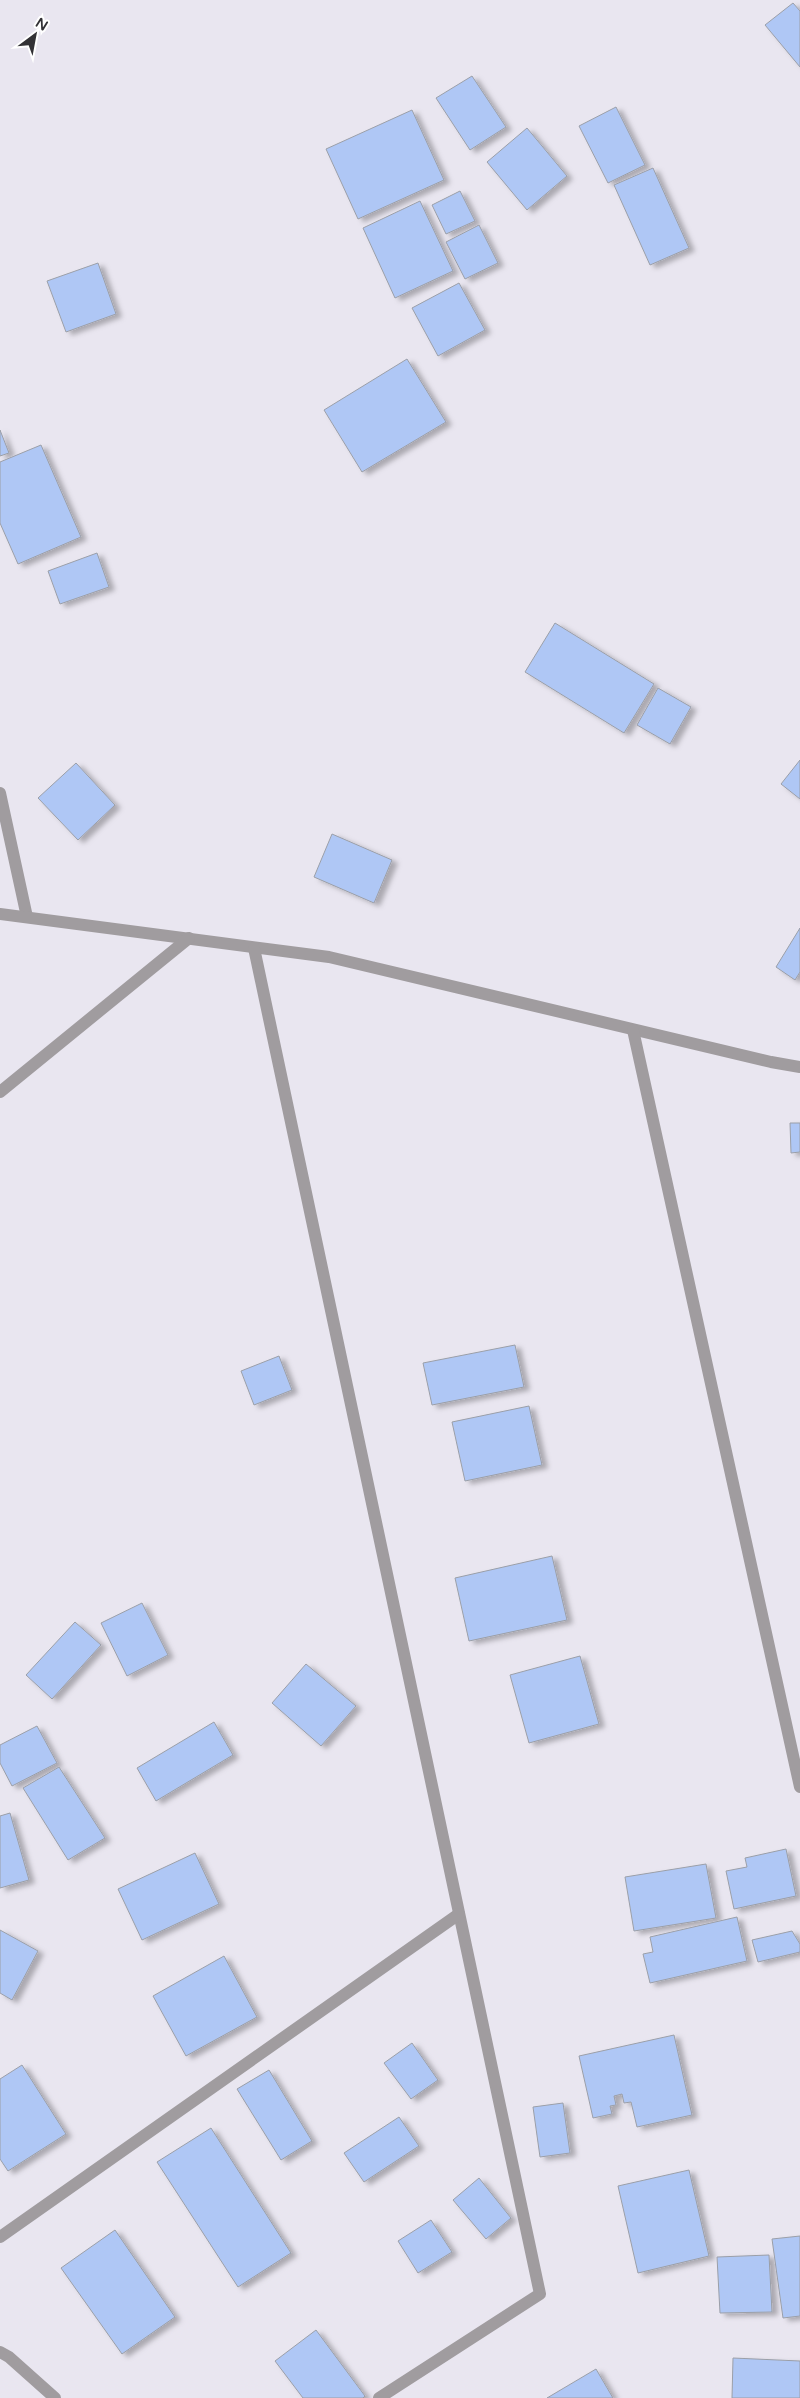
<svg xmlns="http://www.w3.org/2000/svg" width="800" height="2398" viewBox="0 0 800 2398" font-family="'Varela Round',sans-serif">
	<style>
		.building { fill: #afc7f5; stroke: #9b9fa8; filter: url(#shadow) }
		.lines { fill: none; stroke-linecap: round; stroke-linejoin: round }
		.minor { stroke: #a09c9f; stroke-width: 12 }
	</style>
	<defs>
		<filter id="shadow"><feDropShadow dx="5.5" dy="3" stdDeviation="2.5" flood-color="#0004"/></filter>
	</defs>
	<rect width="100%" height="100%" fill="#e9e6f0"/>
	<g class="building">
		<polygon points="793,3 800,11 800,67 765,25"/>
		<polygon points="472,76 506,127 470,150 436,98"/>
		<polygon points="616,107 645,165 608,183 579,126"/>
		<polygon points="412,110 444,180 358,219 326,149"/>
		<polygon points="527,128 567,176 527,210 487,162"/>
		<polygon points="653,168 689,248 650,265 614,185"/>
		<polygon points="460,191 475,221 446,234 432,205"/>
		<polygon points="420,201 453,271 395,298 363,228"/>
		<polygon points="479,225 498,263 465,279 446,242"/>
		<polygon points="98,263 116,314 66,332 47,281"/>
		<polygon points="459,283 485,330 438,356 412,308"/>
		<polygon points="407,359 446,422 362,472 324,410"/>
		<polygon points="0,430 9,453 0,456"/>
		<polygon points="41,445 81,537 18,564 0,523 0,462"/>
		<polygon points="97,553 109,587 60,604 48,571"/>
		<polygon points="555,623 654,684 624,733 525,672"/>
		<polygon points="658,688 691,707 670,744 637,725"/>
		<polygon points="800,760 800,799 781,784"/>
		<polygon points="76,763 115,805 78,840 38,798"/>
		<polygon points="332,834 392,860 374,903 314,877"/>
		<polygon points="800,928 800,972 795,980 776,967"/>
		<polygon points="790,1123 800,1123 800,1152 791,1153"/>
		<polygon points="515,1345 524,1387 432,1405 423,1363"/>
		<polygon points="279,1356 292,1390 254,1405 241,1371"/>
		<polygon points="529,1406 542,1465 465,1481 452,1422"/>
		<polygon points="552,1556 567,1620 469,1641 455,1578"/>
		<polygon points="142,1603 168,1655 127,1676 101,1623"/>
		<polygon points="75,1622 101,1645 52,1699 26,1675"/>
		<polygon points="580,1656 599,1724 529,1743 510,1675"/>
		<polygon points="306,1664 356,1706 321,1746 272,1703"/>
		<polygon points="214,1722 233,1755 156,1801 137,1768"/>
		<polygon points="37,1726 57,1763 12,1786 0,1763 0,1745"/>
		<polygon points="59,1767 105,1838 68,1860 23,1788"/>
		<polygon points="10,1813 29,1880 0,1888 0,1816"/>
		<polygon points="786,1849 796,1896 734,1909 726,1871 747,1867 745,1858"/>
		<polygon points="195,1853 219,1904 142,1940 118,1889"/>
		<polygon points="706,1864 716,1918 634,1931 625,1877"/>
		<polygon points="737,1917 747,1961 650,1983 643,1954 653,1952 650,1937"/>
		<polygon points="0,1930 38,1951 12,2000 0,1993"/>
		<polygon points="792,1931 800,1944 800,1952 758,1962 752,1940"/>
		<polygon points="224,1956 257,2017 186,2056 153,1996"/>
		<polygon points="674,2035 692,2115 637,2127 631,2102 624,2103 622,2094 614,2096 616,2105 610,2106 612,2114 593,2118 579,2056"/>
		<polygon points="412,2043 438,2080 411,2099 384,2063"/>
		<polygon points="22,2065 66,2134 8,2171 0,2159 0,2079"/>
		<polygon points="269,2070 312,2141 281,2160 237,2089"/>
		<polygon points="563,2103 570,2153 540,2157 533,2107"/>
		<polygon points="399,2117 419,2146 364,2182 344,2153"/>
		<polygon points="211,2128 291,2253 238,2287 157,2162"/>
		<polygon points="689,2170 709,2256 638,2273 618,2186"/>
		<polygon points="479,2178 511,2218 486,2239 453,2200"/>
		<polygon points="431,2220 452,2252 418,2273 398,2241"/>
		<polygon points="115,2230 175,2317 122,2354 61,2268"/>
		<polygon points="800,2236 800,2316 783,2318 772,2239"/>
		<polygon points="769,2255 772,2312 720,2313 717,2257"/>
		<polygon points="316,2330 365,2396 363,2398 303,2398 275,2361"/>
		<polygon points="733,2358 800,2361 800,2398 732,2398"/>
		<polygon points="596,2369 613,2398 547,2398"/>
	</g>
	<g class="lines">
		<g class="minor">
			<polyline points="0,793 27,917"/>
			<polyline points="0,914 329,957 771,1062 800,1067"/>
			<polyline points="254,948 540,2294 379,2398"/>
			<polyline points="633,1030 800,1787"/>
			<polyline points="0,1092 189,938"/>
			<polyline points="0,2237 459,1914"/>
			<polyline points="0,2352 9,2357 55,2398"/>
		</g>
	</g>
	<g transform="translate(35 35) rotate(32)" stroke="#ffffff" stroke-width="4" paint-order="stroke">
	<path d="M0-4L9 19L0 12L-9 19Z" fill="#323135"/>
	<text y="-8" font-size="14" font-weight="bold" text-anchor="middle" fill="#323135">N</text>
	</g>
</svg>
